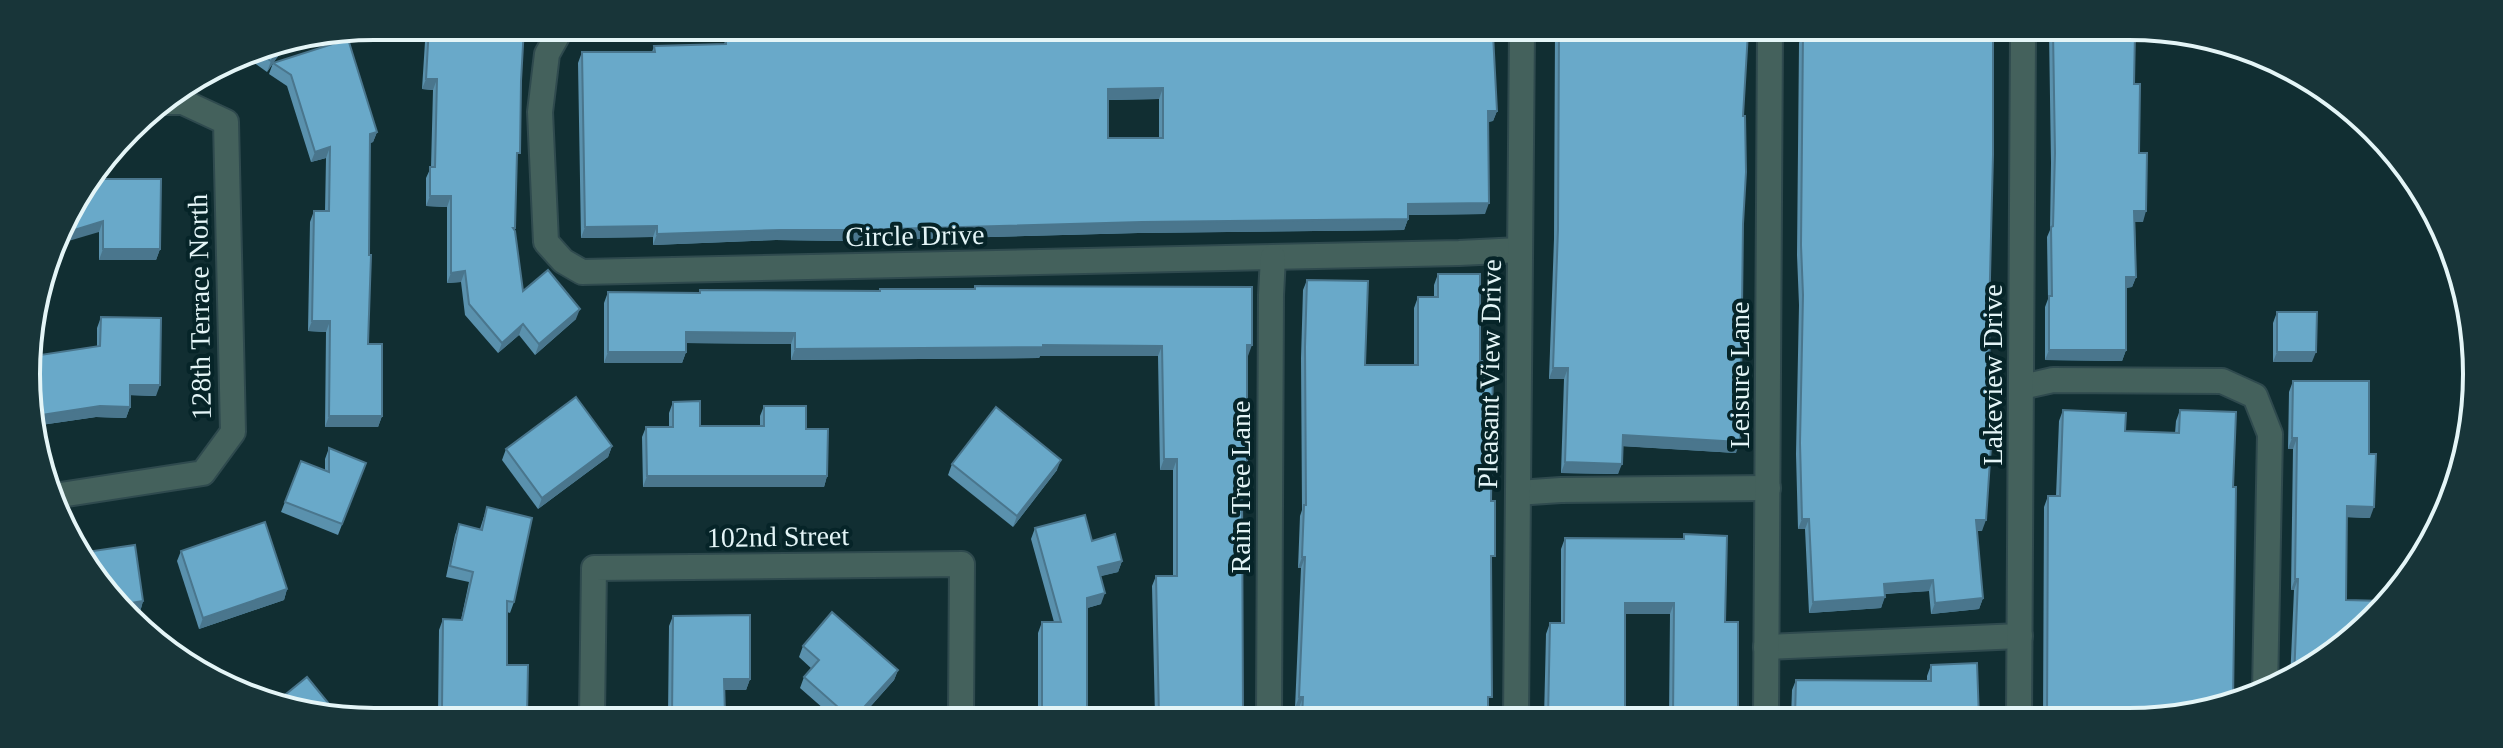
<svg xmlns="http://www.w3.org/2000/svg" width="2503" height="748" viewBox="0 0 2503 748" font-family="'Times New Roman',serif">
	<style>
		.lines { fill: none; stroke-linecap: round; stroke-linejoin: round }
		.minor-casing { stroke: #2f4a4e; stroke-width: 28 }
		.minor { stroke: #44615c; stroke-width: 24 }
		.wall { fill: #5a91ad; fill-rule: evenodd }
		.shaded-wall { fill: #4a768d }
		.building { fill: #69a9c9; stroke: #4a768d; stroke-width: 2; fill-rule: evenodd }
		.labels { text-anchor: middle; stroke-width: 8; stroke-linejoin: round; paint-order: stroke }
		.street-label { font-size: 28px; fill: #e4f5f7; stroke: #062428 }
		.rim { fill: none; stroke: #e4f5f7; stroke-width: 4 }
	</style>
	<rect width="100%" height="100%" fill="#112e32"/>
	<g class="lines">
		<defs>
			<g id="minor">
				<polyline points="568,27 561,29 547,54 540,112 546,242 563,261 582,272 1459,253 1520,250"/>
				<polyline points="2022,387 2053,380 2222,381 2255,396 2270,434 2265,692"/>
				<polyline points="1518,493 1561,490 1768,488"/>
				<polyline points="54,496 203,473 233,432 226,122 183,102 162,102"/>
				<polyline points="1766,647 2020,636"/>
				<polyline points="592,716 594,568 962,564 961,717"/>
				<polyline points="1269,717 1271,295 1273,257"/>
				<polyline points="1516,718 1522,30"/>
				<polyline points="1766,718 1770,31"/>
				<polyline points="2019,719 2023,32"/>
			</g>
		</defs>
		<use href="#minor" class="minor-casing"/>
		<use href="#minor" class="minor"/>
	</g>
	<g class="wall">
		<polygon points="426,26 524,27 516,163 514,230 523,291 576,319 535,355 519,335 498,353 465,315 461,282 447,283 447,207 426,206 426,178 431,167 433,90 422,89"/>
		<polygon points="1555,30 1743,31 1743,224 1736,453 1623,446 1618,474 1561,473 1564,379 1549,379 1554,239"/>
		<polygon points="1803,31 1993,32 1982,531 1977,531 1983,598 1979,609 1931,614 1929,591 1885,594 1881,608 1809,613 1805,529 1798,529 1796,454 1799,305 1797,255 1799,43"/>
		<path d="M1302,32L1428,37L1497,111L1493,121L1488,122L1485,214L1408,215V219L1404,230L1138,233L847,241L776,240L653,245V237L581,238L578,63L582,52H652L654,46L724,44L726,39L921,40L1301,35ZM1159,99V138H1108V100Z"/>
		<polygon points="2049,32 2135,32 2134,84 2143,222 2135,222 2136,277 2132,287 2126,288 2126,350 2122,361 2045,360 2045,307 2048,299 2047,237 2050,230 2051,163"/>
		<polygon points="287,43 267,72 240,53 241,52"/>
		<polygon points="273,63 377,132 373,142 370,143 368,344 382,416 378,427 325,427 326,332 308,331 310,222 314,211 325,211 326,158 311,162 287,86 269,74"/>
		<polygon points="91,182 160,249 156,260 99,260 99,232"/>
		<polygon points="1438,274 1480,361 1491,567 1488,718 1298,717 1299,708 1295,708 1301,568 1298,568 1300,516 1302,510 1301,358 1303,290 1307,280 1365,365 1414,365 1414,308 1418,297 1434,297 1434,285"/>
		<polygon points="975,286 1248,356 1247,484 1243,495 1242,495 1243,717 1155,717 1152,586 1156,576 1173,576 1173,470 1160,470 1158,356 1040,356 1039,358 791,360 791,344 686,343 686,352 682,363 604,363 604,303 608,292 699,293 700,290 879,291 880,289 974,289"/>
		<polygon points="2277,312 2312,362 2273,362 2273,323"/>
		<polygon points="101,317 156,396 130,395 130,407 126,418 96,417 34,426 27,357 97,347 97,328"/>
		<polygon points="2293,381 2369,454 2370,518 2346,517 2346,600 2359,635 2290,681 2294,590 2291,590 2293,449 2288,449 2289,392"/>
		<polygon points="673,402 700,426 760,426 760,416 764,406 806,429 827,476 824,487 643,487 642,437 646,427 669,427 669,413"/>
		<polygon points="2063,410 2125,431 2175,433 2176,421 2180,410 2174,719 2043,719 2044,507 2048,496 2056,496 2059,421"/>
		<polygon points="612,446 608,457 538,509 502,460 506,449"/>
		<polygon points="329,448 366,463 338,535 281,512 301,461 325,470 325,459"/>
		<polygon points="952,464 1057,470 1013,527 948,475"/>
		<polygon points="487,507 514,602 510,613 507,612 507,665 527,716 438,716 439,630 443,619 461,620 469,582 446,577 455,535 459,524 480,529"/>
		<polygon points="1035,528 1092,541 1122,561 1118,572 1100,576 1101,604 1087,608 1087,717 1038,717 1038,633 1042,622 1054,622 1031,539"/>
		<polygon points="1684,534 1725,622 1738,718 1669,718 1670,614 1625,614 1625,718 1544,718 1546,634 1550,623 1561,623 1561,549 1565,538 1683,539"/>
		<polygon points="93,551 143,601 140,612 129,613 98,586 90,570 89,562"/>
		<polygon points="181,551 287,589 284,600 199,629 177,561"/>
		<polygon points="673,616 750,679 746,690 725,690 725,716 668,716 669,626"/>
		<polygon points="803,646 898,670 894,680 862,716 832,716 800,688 804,677 812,669 799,657"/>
		<polygon points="1931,665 1979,719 1791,718 1792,690 1796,680 1927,681 1927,676"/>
	</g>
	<g class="shaded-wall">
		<polygon points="287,43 267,72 271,61 283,44"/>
		<polygon points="426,79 437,79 433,90 422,89"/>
		<polygon points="1163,88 1159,99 1105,100 1108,89"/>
		<polygon points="1488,111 1497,111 1493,121 1484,122"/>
		<polygon points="377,132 373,142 366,145 370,134"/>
		<polygon points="330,147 326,158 311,162 315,152"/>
		<polygon points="430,196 451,196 447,207 426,206"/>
		<polygon points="1489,203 1485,214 1404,215 1408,204"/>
		<polygon points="2134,211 2146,211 2143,222 2130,222"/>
		<polygon points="1408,219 1404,230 1138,233 847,241 776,240 653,245 657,234 780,230 1142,222"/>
		<polygon points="103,221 99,232 55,245 58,235"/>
		<polygon points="657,226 653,237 581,238 585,227"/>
		<polygon points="103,249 160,249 156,260 99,260"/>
		<polygon points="465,271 461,282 447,283 451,273"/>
		<polygon points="2126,277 2136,277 2132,287 2122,288"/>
		<polygon points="580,309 576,319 535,355 539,344"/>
		<polygon points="312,321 330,321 326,332 308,331"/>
		<polygon points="523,324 519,335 498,353 502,343"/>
		<polygon points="686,332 795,333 791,344 682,343"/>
		<polygon points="1043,345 1162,346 1158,356 1040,356 1039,358 791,360 795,349"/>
		<polygon points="1247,345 1252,345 1248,356 1243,356"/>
		<polygon points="2049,350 2126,350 2122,361 2045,360"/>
		<polygon points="608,352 686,352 682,363 604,363"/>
		<polygon points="2277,352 2316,352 2312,362 2273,362"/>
		<polygon points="1553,368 1568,368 1564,379 1549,379"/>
		<polygon points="130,385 160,385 156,396 126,395"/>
		<polygon points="100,406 130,407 126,418 96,417 34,426 34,421 35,416"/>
		<polygon points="329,416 382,416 378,427 325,427"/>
		<polygon points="1623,435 1740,442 1736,453 1619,446"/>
		<polygon points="2292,438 2297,438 2293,449 2288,449"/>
		<polygon points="612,446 608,457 538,509 542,498"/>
		<polygon points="1164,459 1177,459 1173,470 1160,470"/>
		<polygon points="1061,460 1057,470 1013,527 1017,516"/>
		<polygon points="1565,462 1622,464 1618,474 1561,473"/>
		<polygon points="647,476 827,476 824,487 643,487"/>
		<polygon points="1242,484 1247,484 1243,495 1238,495"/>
		<polygon points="2347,506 2374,507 2370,518 2343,517"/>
		<polygon points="1802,519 1809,519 1805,529 1798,529"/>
		<polygon points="1976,520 1986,520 1982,531 1972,530"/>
		<polygon points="1302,557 1305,557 1301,568 1298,568"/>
		<polygon points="1122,561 1118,572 1094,578 1098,567"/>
		<polygon points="2295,579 2298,579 2294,590 2291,590"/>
		<polygon points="1933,580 1929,591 1880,594 1884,584"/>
		<polygon points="287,589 284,600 199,629 203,618"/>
		<polygon points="1105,593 1101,604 1084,609 1087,598"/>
		<polygon points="1885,597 1881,608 1809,613 1813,602"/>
		<polygon points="1983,598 1979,609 1931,614 1935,603"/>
		<polygon points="143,601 140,612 129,613 119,605"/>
		<polygon points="1625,603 1674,603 1670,614 1621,614"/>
		<polygon points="898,670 894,680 862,716 856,716"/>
		<polygon points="724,679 750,679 746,690 720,690"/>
		<polygon points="1299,697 1303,697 1299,708 1295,708"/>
		<polygon points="442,708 445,708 442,716 439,716"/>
	</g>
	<g class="building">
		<polygon points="429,26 524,27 521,81 520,153 517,153 515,228 513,228 515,231 523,291 548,270 580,309 539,344 523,324 502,343 469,304 465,271 451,273 451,196 430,196 430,167 435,167 437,79 426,79"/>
		<path d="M1411,30H1428V37L1493,34L1497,111H1488L1489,203L1408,204V219L1142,222L851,230H780L657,234V226L585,227L582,52H655L654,46L726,44V39L921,37V40L1080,35H1302V32ZM1163,88V138H1108V89Z"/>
		<polygon points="1559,30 1743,31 1748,32 1743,116 1745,116 1746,172 1743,224 1741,391 1744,391 1740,442 1623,435 1622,464 1565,462 1568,368 1553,368 1558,229"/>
		<polygon points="1807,31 1993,32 1993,155 1989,318 1991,446 1986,520 1976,520 1983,598 1935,603 1933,580 1884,584 1885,597 1813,602 1809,519 1802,519 1800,443 1803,295 1801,245 1803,32 1807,32"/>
		<polygon points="2053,32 2135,32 2134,84 2140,84 2139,153 2147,153 2146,211 2134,211 2136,277 2126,277 2126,350 2049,350 2049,296 2052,296 2051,227 2053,226 2055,153"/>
		<polygon points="348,39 377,132 370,134 369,255 371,255 368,344 382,344 382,416 329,416 330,321 312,321 314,211 329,211 330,147 315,152 291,75 273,63"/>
		<polygon points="283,44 271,61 254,50"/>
		<polygon points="100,179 161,179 160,249 103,249 103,221 58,235 62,220 91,182"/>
		<polygon points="1438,274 1480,274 1480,361 1493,361 1491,501 1495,501 1495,556 1491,556 1492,697 1488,697 1488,718 1302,717 1303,697 1299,697 1305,557 1302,557 1304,505 1306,505 1305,347 1307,280 1368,281 1365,365 1418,365 1418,297 1438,297"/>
		<polygon points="975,286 1252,287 1252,345 1247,345 1247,484 1242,484 1243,717 1159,717 1156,576 1177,576 1177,459 1164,459 1162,346 1043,345 1043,347 795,349 795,333 686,332 686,352 608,352 608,292 700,293 700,290 880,291 880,289 975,289"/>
		<polygon points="2277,312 2317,312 2316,352 2277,352"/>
		<polygon points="101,317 161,318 160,385 130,385 130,407 100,406 35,416 27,357 100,346"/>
		<polygon points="2293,381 2369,381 2369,454 2376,454 2374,507 2347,506 2346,600 2384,601 2384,605 2359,635 2294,679 2298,579 2295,579 2297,438 2292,438"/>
		<polygon points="576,397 612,446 542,498 506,449"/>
		<polygon points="700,401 700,426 764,426 764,406 806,406 806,429 828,429 827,476 647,476 646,427 673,427 673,402"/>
		<polygon points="996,407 1061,460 1017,516 952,464"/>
		<polygon points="2063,410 2126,413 2125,431 2179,433 2180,410 2236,412 2233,487 2236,487 2233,701 2174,719 2047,719 2048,496 2060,496"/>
		<polygon points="329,448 366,463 342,524 285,502 301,461 329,472"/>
		<polygon points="487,507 532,518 514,602 507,601 507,665 528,665 527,716 445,716 445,708 442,708 443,619 462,620 473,572 450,566 459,524 482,530"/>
		<polygon points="1085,515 1092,541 1115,534 1122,561 1098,567 1105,593 1087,598 1087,717 1042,717 1042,622 1061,622 1035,528"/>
		<polygon points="265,522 287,589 203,618 181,551"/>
		<polygon points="1684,534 1727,536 1725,622 1738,622 1738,718 1673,718 1674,603 1625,603 1625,718 1548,718 1550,623 1564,623 1565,538 1684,539"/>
		<polygon points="135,545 143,601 119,605 98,586 95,579 97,579 93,551"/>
		<polygon points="832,612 898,670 856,716 848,716 804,677 819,660 803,646"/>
		<polygon points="750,615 750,679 724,679 725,716 672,716 673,616"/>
		<polygon points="1977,663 1979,719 1795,718 1796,680 1931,681 1931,665"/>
		<polygon points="307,677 338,715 307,715 275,703"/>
	</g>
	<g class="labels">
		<g class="street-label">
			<text transform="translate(915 235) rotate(-1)" y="10">Circle Drive</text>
			<text transform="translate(199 307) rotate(-91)" y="10">128th Terrace North</text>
			<text transform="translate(1489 374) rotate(-89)" y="10">Pleasant View Drive</text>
			<text transform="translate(1739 375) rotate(-90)" y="10">Leisure Lane</text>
			<text transform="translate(1992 375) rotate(-90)" y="10">Lakeview Drive</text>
			<text transform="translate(1240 487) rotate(-90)" y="10">Rain Tree Lane</text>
			<text transform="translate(778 536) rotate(-1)" y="10">102nd Street</text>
		</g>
	</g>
	<path d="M0 0H2503V748H0ZM374 40H2129A334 334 0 0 1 2463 374V374A334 334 0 0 1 2129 708H374A334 334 0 0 1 40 374V374A334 334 0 0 1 374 40Z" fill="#183539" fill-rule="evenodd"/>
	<path class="rim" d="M374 40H2129A334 334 0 0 1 2463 374V374A334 334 0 0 1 2129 708H374A334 334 0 0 1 40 374V374A334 334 0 0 1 374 40Z"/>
</svg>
